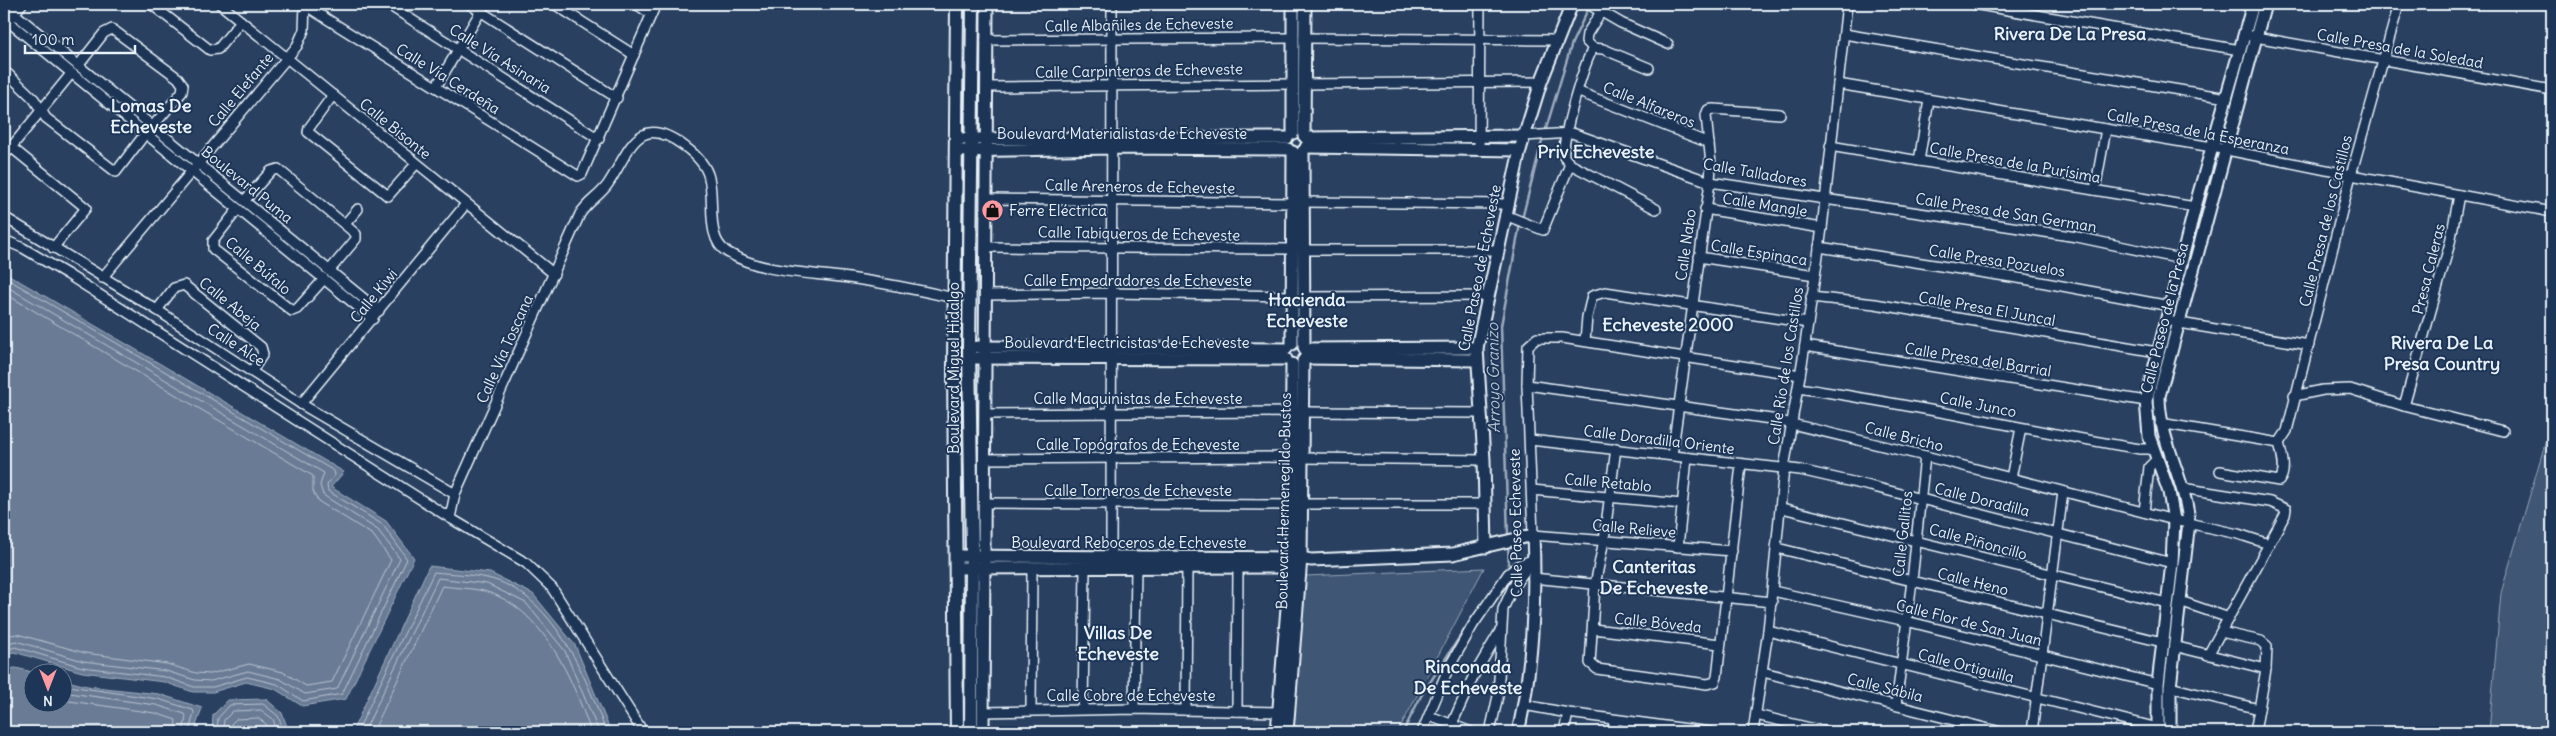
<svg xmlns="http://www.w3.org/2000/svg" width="2556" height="736" viewBox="0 0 2556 736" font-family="Delius,sans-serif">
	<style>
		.green { fill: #415774; stroke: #94a4b6 }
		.water { fill: #6b7c95; stroke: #9dabbd }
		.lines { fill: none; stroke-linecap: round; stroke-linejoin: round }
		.shore { stroke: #b6c2d0; stroke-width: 1 }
		.stream { stroke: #9dabbd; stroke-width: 2.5 }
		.minor-casing { stroke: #e8f1f8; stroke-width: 12 }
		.tertiary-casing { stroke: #e8f1f8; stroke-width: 15 }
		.secondary-casing { stroke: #e8f1f8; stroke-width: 16 }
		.minor { stroke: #1d3557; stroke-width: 9 }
		.tertiary { stroke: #1d3557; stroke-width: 11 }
		.secondary { stroke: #1d3557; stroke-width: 12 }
		.labels { text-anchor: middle; stroke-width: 4; stroke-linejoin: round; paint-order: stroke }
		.street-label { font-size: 15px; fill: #e8f1f8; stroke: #1d3557 }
		.poi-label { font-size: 15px; fill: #e8f1f8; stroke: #1d3557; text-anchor: start }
		.water-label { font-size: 16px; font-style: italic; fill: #b6c2d0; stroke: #1d3557 }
		.quarter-label { font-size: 18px; font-weight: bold; fill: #e8f1f8; stroke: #1d3557 }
	</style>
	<rect width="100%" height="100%" fill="#294061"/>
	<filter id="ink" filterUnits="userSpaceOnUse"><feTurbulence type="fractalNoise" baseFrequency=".02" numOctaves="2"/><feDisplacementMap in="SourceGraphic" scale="10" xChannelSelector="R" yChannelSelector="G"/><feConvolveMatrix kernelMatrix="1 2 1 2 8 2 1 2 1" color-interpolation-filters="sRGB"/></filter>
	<g filter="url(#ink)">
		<g class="green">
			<polygon points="2552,420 2552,732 2489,732 2501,593"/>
			<polygon points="1484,568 1398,732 1293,732 1301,614 1306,576"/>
		</g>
		<g class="water">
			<polygon points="4,272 344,472 331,487 386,521 414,558 346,699 302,706 275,689 246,682 213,692 193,692 164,682 82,672 14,652 4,656"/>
			<polygon points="429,566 490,573 533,594 575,645 611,732 352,732"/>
			<polygon points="16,668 36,673 32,674 32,704 62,704 63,680 87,686 159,694 202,708 194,732 4,732 4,669"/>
			<polygon points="266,699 282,713 289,732 212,732 213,715 228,700"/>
		</g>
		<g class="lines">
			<g class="shore">
				<polyline points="4,277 334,471 335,475 327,485 328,491 383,525 407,559 342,694 303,701 277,684 247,677 213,687 194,687 165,677 82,667 15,647 4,651"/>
				<polyline points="4,285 324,473 320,485 323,495 378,530 400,559 337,689 305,694 280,679 248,671 211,681 195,680 166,671 83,661 16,641 4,644"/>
				<polyline points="4,293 313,476 313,491 318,501 373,535 391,560 332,682 306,686 283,672 249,664 210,674 196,673 167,664 85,653 17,634 4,636"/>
				<polyline points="62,685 158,699 193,710 194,713 189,732"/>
				<polyline points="62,692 156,705 185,714 186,717 183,732"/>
				<polyline points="62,700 155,713 176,720 175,732"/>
				<polyline points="217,732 218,718 230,705 263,704 278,716 284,732"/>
				<polyline points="223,732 224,720 233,711 261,710 273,719 277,732"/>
				<polyline points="231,732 231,724 236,719 258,718 266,724 269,732"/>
				<path d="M357,732L434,572C451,574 470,574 487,578C552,592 586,676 606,732"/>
				<polyline points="364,732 438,578 487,584 526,603 565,651 599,732"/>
				<path d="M373,732L442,586C456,588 471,588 484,591C543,607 573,680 591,732"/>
			</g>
			<g class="stream">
				<polyline points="1545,132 1572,43 1589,7"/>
				<polyline points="1522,219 1543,137"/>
				<polyline points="1508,536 1501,326 1520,224"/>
				<polyline points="1508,544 1509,569"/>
				<polyline points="1403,732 1421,696 1474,615"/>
			</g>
			<defs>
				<g id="minor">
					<polyline points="151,4 210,50 218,49 241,21"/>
					<polyline points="220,4 554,274"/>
					<polyline points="303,4 578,176 582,174 656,4"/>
					<polyline points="387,4 599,139"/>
					<polyline points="469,4 617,98"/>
					<polyline points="554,4 634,55"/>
					<polyline points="636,4 651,14"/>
					<polyline points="1588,4 1621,23 1668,44"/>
					<polyline points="1973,4 2240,50"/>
					<polyline points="4,5 379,311"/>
					<polyline points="11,17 22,4"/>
					<polyline points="4,18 373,319"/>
					<polyline points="1844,34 2227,98"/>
					<polyline points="2250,36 2552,90"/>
					<polyline points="1304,38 1557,40"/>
					<polyline points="986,40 1292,38"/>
					<path d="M1593,48C1583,67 1562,136 1564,157L1570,164L1656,209"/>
					<polyline points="1593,48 1603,49 1649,68"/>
					<polyline points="1593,48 1586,41 1587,34 1606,4"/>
					<polyline points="78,66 104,33 112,29 178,78 183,85 182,92 153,126"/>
					<polyline points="8,74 34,99 46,118 116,172 145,134"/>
					<polyline points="1304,84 1541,82"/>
					<polyline points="1838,84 2212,147 2351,175 2552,212"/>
					<polyline points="436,87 485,4"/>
					<polyline points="986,87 1292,84"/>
					<polyline points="1579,92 1709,143"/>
					<polyline points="333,95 309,128 308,132 388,196 416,164"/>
					<polyline points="1524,136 1572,133 1710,182 1980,222 2077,237 2181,259"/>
					<polyline points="1830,146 2195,207"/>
					<polyline points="11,147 86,208 53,248"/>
					<polyline points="1479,150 1480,4"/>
					<polyline points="4,156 70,75"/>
					<polyline points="1919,161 1929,100"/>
					<polyline points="2095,190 2106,129"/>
					<polyline points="988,199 1292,203"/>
					<polyline points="245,200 271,171 278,169 356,234 356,239 329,271"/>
					<polyline points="1303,202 1507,204"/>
					<polyline points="238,209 213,241 213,249 292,311 297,309 324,279"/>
					<polyline points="1705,209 1822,228"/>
					<polyline points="1505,215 1543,230 1570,164"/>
					<polyline points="4,217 157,310 301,404 455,494"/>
					<polyline points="345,224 358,209"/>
					<polyline points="4,240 23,248 67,274 450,518 526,563 552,588 643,732"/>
					<polyline points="987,247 1291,249"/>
					<polyline points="1819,247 2024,279 2170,306"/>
					<polyline points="1303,250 1498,250"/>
					<polyline points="1699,257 1815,275"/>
					<polyline points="102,278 297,46 304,30 305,4"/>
					<polyline points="985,295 1111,293 1291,296"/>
					<polyline points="1303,297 1487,296"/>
					<polyline points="1811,297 1875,304 2157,352"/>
					<polyline points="157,310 174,288 184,285 261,347 263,354 252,371"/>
					<polyline points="2174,322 2309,345"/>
					<polyline points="1585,341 1587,317 1592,296 1605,292 1808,323"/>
					<polyline points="1805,346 2146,401"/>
					<polyline points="1527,385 1771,419 1925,456 2174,520 2238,534 2269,544"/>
					<path d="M1798,388C1913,404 2026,430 2140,449H2152"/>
					<polyline points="2294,396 2323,390 2350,389 2404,406 2503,431"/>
					<polyline points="301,404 466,204"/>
					<polyline points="2404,406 2450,243 2459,195"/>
					<polyline points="1302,412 1481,413"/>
					<polyline points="985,414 1291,412"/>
					<polyline points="2160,423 2279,443"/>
					<polyline points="1530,440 1800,470 1870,486 2172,563"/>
					<polyline points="2279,443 2287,431 2351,175 2399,4"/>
					<polyline points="1616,448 1604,540 1595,585 1590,663 1597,669 1707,684 1715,682 1717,677 1741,465"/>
					<polyline points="1672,455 1710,182 1711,164 1706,115 1708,110 1713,109 1780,114"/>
					<polyline points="1302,458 1484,460"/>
					<polyline points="985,459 1291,457"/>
					<path d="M2220,471L2279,481C2287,472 2282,454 2279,443"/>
					<polyline points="2011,478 2021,428"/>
					<polyline points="2182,488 2270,502 2286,509 2285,515 2208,655"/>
					<polyline points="1532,490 1682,504"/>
					<polyline points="985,503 1291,505"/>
					<polyline points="1302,504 1484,504"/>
					<polyline points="1782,508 2167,603"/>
					<polyline points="2144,512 2149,467 2156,460"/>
					<path d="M450,518L455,494L580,214C589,200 600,196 608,184C630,151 637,111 684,146C695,154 706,164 709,178C715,200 705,239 727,252C763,274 809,272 849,278C884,283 919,290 954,298"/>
					<polyline points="1678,547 1687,458"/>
					<polyline points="1777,548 2162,642"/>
					<polyline points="1732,551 1533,535 1527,385 1528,346 1537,338 1562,338 1800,375"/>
					<polyline points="1111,563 1112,4"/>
					<polyline points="1533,578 1772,602"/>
					<polyline points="1773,591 1906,621 2158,684"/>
					<polyline points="2180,601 2229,618"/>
					<polyline points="1593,629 1720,644"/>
					<polyline points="1768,631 2158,728"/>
					<polyline points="2221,632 2261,641 2267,646 2266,669 2255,732"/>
					<polyline points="2174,646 2266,669"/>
					<polyline points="1763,672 2001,732"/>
					<polyline points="2170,687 2259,709"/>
					<polyline points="1524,705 1568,713 1710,732"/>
					<polyline points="1896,705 1912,581 1925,456"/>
					<polyline points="1083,709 1085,567"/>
					<polyline points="1134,709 1136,567"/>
					<polyline points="1031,710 1032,567"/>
					<polyline points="1186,710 1187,568"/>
					<polyline points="1237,711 1238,568"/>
					<polyline points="984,712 1134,709 1279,712"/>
					<polyline points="1756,715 1827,732"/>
					<polyline points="1435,718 1471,732"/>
					<polyline points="1452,724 1474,675 1500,631"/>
					<polyline points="1422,732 1448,669 1473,625 1508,574 1519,565 1532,560"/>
					<polyline points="1490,732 1498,696 1503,609 1513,587 1533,560"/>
					<polyline points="1564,732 1568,713"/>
					<polyline points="1612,732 1615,720"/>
					<polyline points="1753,732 1768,631 1784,468 1803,358 1822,228 1847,4"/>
					<polyline points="2032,732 2063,492"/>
				</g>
				<g id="tertiary">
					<polyline points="1293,4 1293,133"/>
					<polyline points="1304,136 1305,4"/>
					<polyline points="1306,138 1524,136"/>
					<polyline points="956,139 1287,138"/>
					<polyline points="1306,147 1520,150"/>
					<polyline points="956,151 1112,148 1288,149"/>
					<polyline points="1303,151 1304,347"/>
					<polyline points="1292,344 1293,152"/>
					<polyline points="978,347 1286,349"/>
					<polyline points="1305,349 1477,348"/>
					<polyline points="969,358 1286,359"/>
					<polyline points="1305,358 1477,360"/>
					<polyline points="1486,547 1484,460 1477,348 1520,150 1541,82 1572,4"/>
					<path d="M957,556L1301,558L1311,560L1453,554L1533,535C1536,596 1532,674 1518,732"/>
					<polyline points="957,568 1296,567"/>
					<polyline points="983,732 987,4"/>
					<polyline points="1277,732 1291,558 1292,364"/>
					<polyline points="1287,732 1301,558 1303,361"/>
					<polyline points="2158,732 2158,684 2172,563 2174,520 2169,492 2149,436 2146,401 2195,207 2253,4"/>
					<path d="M2170,732V687L2189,522C2185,478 2159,441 2159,396L2265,4"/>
				</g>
				<g id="secondary">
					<polyline points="957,4 954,366 957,732"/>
					<polyline points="971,732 972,556 969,347 973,4"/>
				</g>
			</defs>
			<use href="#minor" class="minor-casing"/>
			<use href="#tertiary" class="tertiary-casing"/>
			<use href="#secondary" class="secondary-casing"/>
			<use href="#minor" class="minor"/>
			<use href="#tertiary" class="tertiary"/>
			<use href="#secondary" class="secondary"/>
		</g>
	</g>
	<defs>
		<symbol id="shop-disc" viewBox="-11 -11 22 22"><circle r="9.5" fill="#ff9aa2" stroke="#1d3557"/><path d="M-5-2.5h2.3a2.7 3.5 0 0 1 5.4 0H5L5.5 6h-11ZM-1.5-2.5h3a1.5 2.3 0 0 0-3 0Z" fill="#111"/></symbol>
	</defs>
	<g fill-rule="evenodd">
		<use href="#shop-disc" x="980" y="198" width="25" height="25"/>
	</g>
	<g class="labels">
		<g class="street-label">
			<text transform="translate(1139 25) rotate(-1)" y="5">Calle Albañiles de Echeveste</text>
			<text transform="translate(2400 49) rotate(10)" y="5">Calle Presa de la Soledad</text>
			<text transform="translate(500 59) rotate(32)" y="5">Calle Vía Asinaria</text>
			<text transform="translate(1139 71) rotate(-1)" y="5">Calle Carpinteros de Echeveste</text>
			<text transform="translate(448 79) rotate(32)" y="5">Calle Vía Cerdeña</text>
			<text transform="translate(241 90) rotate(-50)" y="5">Calle Elefante</text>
			<text transform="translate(1649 105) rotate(22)" y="5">Calle Alfareros</text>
			<text transform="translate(395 129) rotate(39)" y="5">Calle Bisonte</text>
			<text transform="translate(2198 132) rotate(11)" y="5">Calle Presa de la Esperanza</text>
			<text x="1122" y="139">Boulevard Materialistas de Echeveste</text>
			<text transform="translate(2015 163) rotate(10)" y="5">Calle Presa de la Purísima</text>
			<text transform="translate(1755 173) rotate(10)" y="5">Calle Talladores</text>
			<text transform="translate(247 185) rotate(39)" y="5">Boulevard Puma</text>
			<text transform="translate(1140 187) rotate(1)" y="5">Calle Areneros de Echeveste</text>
			<text transform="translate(1765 205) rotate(9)" y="5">Calle Mangle</text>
			<text transform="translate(2006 213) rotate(9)" y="5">Calle Presa de San German</text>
			<text transform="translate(2326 221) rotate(-76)" y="5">Calle Presa de los Castillos</text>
			<text transform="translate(1139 234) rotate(1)" y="5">Calle Tabiqueros de Echeveste</text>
			<text transform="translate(1686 245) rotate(-82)" y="5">Calle Nabo</text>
			<text transform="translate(1759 253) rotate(9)" y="5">Calle Espinaca</text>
			<text transform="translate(1997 261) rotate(9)" y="5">Calle Presa Pozuelos</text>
			<text transform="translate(258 266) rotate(40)" y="5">Calle Búfalo</text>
			<text transform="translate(1480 268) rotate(-79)" y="5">Calle Paseo de Echeveste</text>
			<text transform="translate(2429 269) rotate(-76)" y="5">Presa Caleras</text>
			<text x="1138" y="286">Calle Empedradores de Echeveste</text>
			<text transform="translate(374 296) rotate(-51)" y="5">Calle Kiwi</text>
			<text transform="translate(230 304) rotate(39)" y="5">Calle Abeja</text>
			<text transform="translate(1987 309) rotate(10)" y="5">Calle Presa El Juncal</text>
			<text transform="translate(2165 318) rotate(-76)" y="5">Calle Paseo de la Presa</text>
			<text x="1127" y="348">Boulevard Electricistas de Echeveste</text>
			<text transform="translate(236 345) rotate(33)" y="5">Calle Alce</text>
			<text transform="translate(505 349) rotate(-66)" y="5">Calle Vía Toscana</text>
			<text transform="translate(1978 360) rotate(9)" y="5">Calle Presa del Barrial</text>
			<text transform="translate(1786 366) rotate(-81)" y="5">Calle Río de los Castillos</text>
			<text transform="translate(954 368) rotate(-90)" y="5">Boulevard Miguel Hidalgo</text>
			<text x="1138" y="404">Calle Maquinistas de Echeveste</text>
			<text transform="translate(1978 405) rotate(11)" y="5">Calle Junco</text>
			<text transform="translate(1904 437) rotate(14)" y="5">Calle Bricho</text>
			<text transform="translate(1659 440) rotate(7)" y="5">Calle Doradilla Oriente</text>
			<text x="1138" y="450">Calle Topógrafos de Echeveste</text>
			<text transform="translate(1608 483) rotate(5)" y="5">Calle Retablo</text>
			<text x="1138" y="496">Calle Torneros de Echeveste</text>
			<text transform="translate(1982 500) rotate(14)" y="5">Calle Doradilla</text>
			<text transform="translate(1284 501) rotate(-89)" y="5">Boulevard Hermenegildo Bustos</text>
			<text transform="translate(1516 523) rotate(-91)" y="5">Calle Paseo Echeveste</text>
			<text transform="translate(1634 529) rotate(5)" y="5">Calle Relieve</text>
			<text transform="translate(1903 534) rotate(-84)" y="5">Calle Gallitos</text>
			<text transform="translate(1978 542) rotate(15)" y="5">Calle Piñoncillo</text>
			<text x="1129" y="548">Boulevard Reboceros de Echeveste</text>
			<text transform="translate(1973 582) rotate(14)" y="5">Calle Heno</text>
			<text transform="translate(1658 623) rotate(6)" y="5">Calle Bóveda</text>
			<text transform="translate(1969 623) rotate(14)" y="5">Calle Flor de San Juan</text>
			<text transform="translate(1966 666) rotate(14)" y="5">Calle Ortiguilla</text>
			<text transform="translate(1885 688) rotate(14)" y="5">Calle Sábila</text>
			<text x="1131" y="701">Calle Cobre de Echeveste</text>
		</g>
		<g class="poi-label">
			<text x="1009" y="216">Ferre Eléctrica</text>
		</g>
		<g class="water-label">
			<text transform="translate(1493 378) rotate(-91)" y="6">Arroyo Granizo</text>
		</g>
		<g class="quarter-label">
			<text x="2070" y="40">Rivera De La Presa</text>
			<text x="151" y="112">Lomas De<tspan x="151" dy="21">Echeveste</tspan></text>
			<text x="1596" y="158">Priv Echeveste</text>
			<text x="1307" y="306">Hacienda<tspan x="1307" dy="21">Echeveste</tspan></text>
			<text x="1668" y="331">Echeveste 2000</text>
			<text x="2442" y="349">Rivera De La<tspan x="2442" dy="21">Presa Country</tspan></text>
			<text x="1654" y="573">Canteritas<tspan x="1654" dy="21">De Echeveste</tspan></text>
			<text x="1118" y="639">Villas De<tspan x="1118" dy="21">Echeveste</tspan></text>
			<text x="1468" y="673">Rinconada<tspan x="1468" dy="21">De Echeveste</tspan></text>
		</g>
	</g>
	<rect width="2556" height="736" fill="none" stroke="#1d3557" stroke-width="20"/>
	<rect x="10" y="10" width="2536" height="716" fill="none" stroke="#e8f1f8" stroke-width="2" filter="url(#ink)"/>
	<g transform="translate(48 688) rotate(180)"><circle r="24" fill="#1d3557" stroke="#6e8097"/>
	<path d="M0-4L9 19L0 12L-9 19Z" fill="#ff9aa2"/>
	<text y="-8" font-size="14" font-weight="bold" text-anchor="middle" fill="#e8f1f8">N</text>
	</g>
	<path d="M25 45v8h110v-8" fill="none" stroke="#e8f1f8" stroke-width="2.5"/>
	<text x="32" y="45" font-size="15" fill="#e8f1f8" stroke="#1d3557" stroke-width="4" paint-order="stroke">100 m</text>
</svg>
